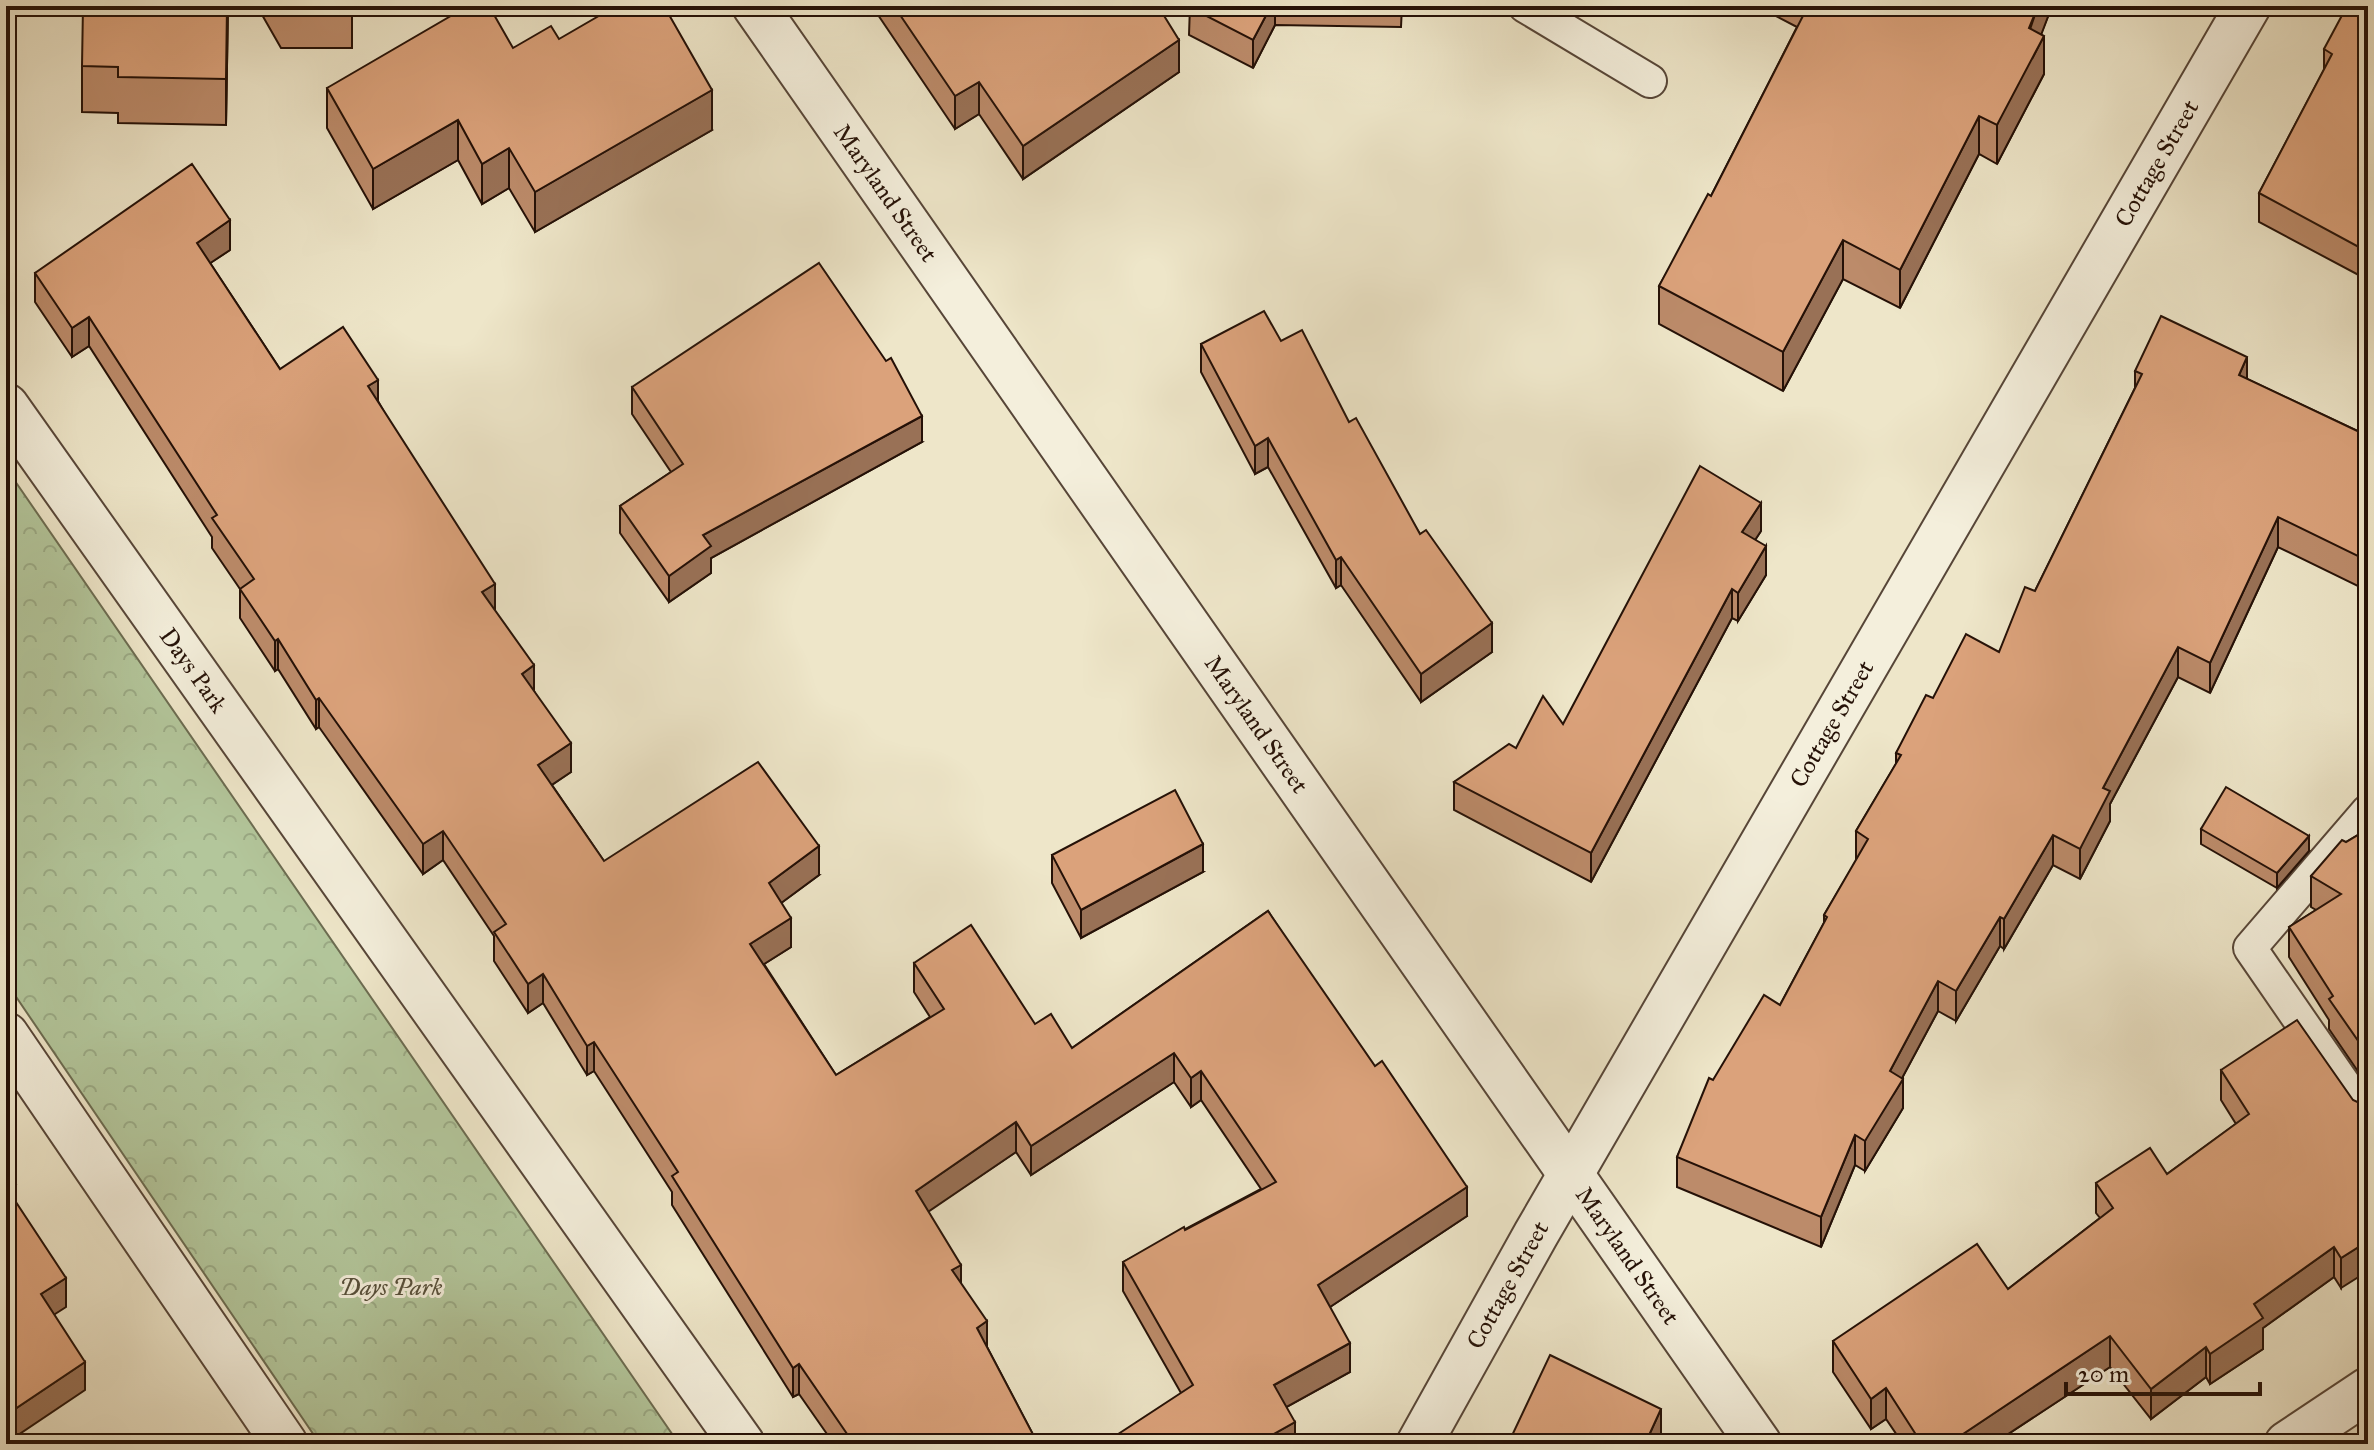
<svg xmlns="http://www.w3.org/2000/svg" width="2374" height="1450" viewBox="0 0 2374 1450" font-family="'IM FELL Great Primer',serif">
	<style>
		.park { fill: url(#park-crowns); stroke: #6c6c51; stroke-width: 2 }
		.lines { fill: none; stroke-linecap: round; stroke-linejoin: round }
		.service-casing { stroke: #574638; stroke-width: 36 }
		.minor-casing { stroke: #574638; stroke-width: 48 }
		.service { stroke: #f4efdc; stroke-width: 32 }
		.minor { stroke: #f4efdc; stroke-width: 44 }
		.wall { fill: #bc8b6a; stroke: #251107; stroke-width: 2 }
		.shaded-wall { fill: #997156; stroke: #251107; stroke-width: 2 }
		.building { fill: #dba27b; stroke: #251107; stroke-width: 2 }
		.labels { text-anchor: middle; stroke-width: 6; stroke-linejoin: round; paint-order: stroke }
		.street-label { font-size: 24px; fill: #251107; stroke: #f4efdc }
		.park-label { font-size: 24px; font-style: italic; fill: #57503b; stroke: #f4efdc }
	</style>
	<defs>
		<pattern id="park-crowns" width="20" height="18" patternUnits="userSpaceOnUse" patternTransform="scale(2)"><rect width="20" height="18" fill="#b3c69b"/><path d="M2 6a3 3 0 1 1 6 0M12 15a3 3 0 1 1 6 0" fill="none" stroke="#9aa984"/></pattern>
	</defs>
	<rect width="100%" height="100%" fill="#eee6c9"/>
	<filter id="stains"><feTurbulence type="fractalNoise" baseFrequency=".0025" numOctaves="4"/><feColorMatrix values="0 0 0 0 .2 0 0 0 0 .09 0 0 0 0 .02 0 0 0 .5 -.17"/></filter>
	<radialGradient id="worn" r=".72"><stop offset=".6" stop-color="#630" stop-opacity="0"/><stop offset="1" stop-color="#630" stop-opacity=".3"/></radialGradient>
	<polygon class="park" points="6,468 679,1444 320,1444 6,982"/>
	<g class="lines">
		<defs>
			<g id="service">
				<polyline points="1525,6 1650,81"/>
				<polyline points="2368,811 2250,948 2368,1119"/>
			</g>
			<g id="minor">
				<path id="s1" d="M755,6L1759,1444"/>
				<path id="s2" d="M6,406L742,1444"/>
				<polyline points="6,1035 285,1444"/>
				<path id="s3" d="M1419,1444L1536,1234L2248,6"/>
				<polyline points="2287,1444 2368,1390"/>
			</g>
		</defs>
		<use href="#service" class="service-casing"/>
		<use href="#minor" class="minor-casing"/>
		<use href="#service" class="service"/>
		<use href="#minor" class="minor"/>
	</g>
	<g class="wall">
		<polygon points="228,6 226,125 118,123 118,113 82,112 82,66"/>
		<polygon points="257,6 352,6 352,48 281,48"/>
		<polygon points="872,6 1158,6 1179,72 1023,179 979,114 955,129"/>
		<polygon points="1190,6 1402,6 1401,27 1275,25 1253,68 1189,35"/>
		<polygon points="1757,6 2052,6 2041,34 2044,74 1997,164 1979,154 1900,308 1843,279 1783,391 1659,324 1659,286 1711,196 1797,27"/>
		<polygon points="2368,6 2368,280 2259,222 2259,193 2324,70 2324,49"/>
		<polygon points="559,39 712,130 535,232 509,188 482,204 458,160 373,209 327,128 327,88 513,48"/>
		<polygon points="230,250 210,263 280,369 378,401 495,611 534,691 571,772 552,785 604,861 819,875 781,903 791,947 764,964 836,1075 930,1017 914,992 914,963 1035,1024 1072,1048 1268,911 1467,1216 1330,1307 1350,1372 1286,1407 1295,1444 1181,1393 1123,1291 1123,1262 1261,1189 1201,1100 1191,1107 1174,1082 1031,1175 1016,1152 928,1211 961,1284 987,1347 1038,1444 834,1444 799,1394 793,1397 672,1205 672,1192 594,1071 587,1075 543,1003 528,1013 494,961 494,936 443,860 423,874 319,727 316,729 278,669 275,671 240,618 240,589 212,548 212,537 89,346 72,357 35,302 35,273"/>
		<polygon points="1281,341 1349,422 1420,534 1492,652 1421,702 1341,585 1336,588 1268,467 1255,474 1201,372 1201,344"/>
		<polygon points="2135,371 2247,379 2368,436 2368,591 2278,547 2210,693 2178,677 2110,804 2110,821 2080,879 2053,865 2004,949 2000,946 1956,1021 1938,1011 1902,1078 1903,1108 1865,1171 1855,1165 1821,1247 1677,1187 1677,1157 1713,1080 1780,1005 1824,923 1824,915 1856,861 1856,831 1896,764 1896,753 1933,698 1999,652 2035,591 2135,388"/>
		<polygon points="632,387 922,442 711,558 711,573 669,602 620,533 620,506 671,472 632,414"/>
		<polygon points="1761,531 1755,540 1766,575 1738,621 1732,618 1591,882 1454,810 1454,782 1563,724"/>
		<polygon points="2201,829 2309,851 2277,888 2201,844"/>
		<polygon points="2368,829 2368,1086 2329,1029 2329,1020 2289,957 2289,927 2316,910 2311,907 2311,876 2346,842"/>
		<polygon points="1052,855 1203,872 1081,938 1052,883"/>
		<polygon points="2221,1070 2353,1100 2341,1288 2334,1277 2263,1328 2263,1349 2210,1384 2206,1377 2151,1419 2110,1367 1993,1444 1903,1444 1886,1419 1871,1429 1833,1372 1833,1341 2008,1289 2100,1218 2096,1213 2096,1183 2167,1174 2236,1124 2221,1100"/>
	</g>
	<g class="shaded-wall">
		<polygon points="227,6 228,6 226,125 226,79"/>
		<polygon points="1271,6 1275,6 1275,25 1253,68 1253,40"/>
		<polygon points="2038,6 2052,6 2032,59 2044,36 2044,74 1997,164 1997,125"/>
		<polygon points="1179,40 1179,72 1023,179 1023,146"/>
		<polygon points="979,82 979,114 955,129 955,96"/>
		<polygon points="712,90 712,130 535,232 535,192"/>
		<polygon points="1979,116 1979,154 1900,308 1900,270"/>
		<polygon points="458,120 458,160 373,209 373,169"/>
		<polygon points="509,148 509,188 482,204 482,164"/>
		<polygon points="230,220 230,250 197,272 197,243"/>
		<polygon points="1843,240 1843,279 1783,391 1783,352"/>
		<polygon points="89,317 89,346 72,357 72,328"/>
		<polygon points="2247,357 2247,387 2239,375"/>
		<polygon points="378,380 378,409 368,386"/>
		<polygon points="922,416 922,442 711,558 711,573 669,602 669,576 703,535"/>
		<polygon points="1268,438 1268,467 1255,474 1255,446"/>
		<polygon points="1761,503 1761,531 1742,560 1742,532"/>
		<polygon points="2278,517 2278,547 2210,693 2210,663"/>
		<polygon points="1766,546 1766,575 1738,621 1738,593"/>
		<polygon points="1341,557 1341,585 1336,588 1336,560"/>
		<polygon points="495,584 495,613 482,592"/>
		<polygon points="1732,589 1732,618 1591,882 1591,853"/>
		<polygon points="1492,623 1492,652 1421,702 1421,674"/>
		<polygon points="278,639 278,669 275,671 275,641"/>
		<polygon points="2178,647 2178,677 2110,804 2110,821 2080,879 2080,849 2103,788"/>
		<polygon points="534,665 534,694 522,674"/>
		<polygon points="319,698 319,727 316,729 316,700"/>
		<polygon points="571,743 571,772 538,794 538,765"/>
		<polygon points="443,831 443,860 423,874 423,844"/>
		<polygon points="2053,835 2053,865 2004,949 2004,919"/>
		<polygon points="2309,836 2309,851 2277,888 2277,873"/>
		<polygon points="1203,844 1203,872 1081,938 1081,910"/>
		<polygon points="819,846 819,875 769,912 769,883"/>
		<polygon points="2000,917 2000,946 1956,1021 1956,991"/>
		<polygon points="791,918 791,947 750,973 750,944"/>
		<polygon points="543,974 543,1003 528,1013 528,984"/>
		<polygon points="1938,981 1938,1011 1893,1095 1903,1079 1903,1108 1865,1171 1865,1141 1890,1071"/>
		<polygon points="594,1042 594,1071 587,1075 587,1046"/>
		<polygon points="1174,1053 1174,1082 1031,1175 1031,1146"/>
		<polygon points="1201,1071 1201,1100 1191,1107 1191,1078"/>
		<polygon points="1016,1122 1016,1152 916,1220 916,1191"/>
		<polygon points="1855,1135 1855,1165 1821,1247 1821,1217"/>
		<polygon points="16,1184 16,1212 8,1190"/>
		<polygon points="1467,1187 1467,1216 1318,1315 1318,1285"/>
		<polygon points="2368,1241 2368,1271 2341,1288 2341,1258"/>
		<polygon points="2334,1247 2334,1277 2263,1328 2263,1349 2210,1384 2210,1354 2254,1304"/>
		<polygon points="961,1265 961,1294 952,1270"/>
		<polygon points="66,1278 66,1307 41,1323 41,1294"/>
		<polygon points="987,1321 987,1350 977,1328"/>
		<polygon points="2110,1336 2110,1367 1993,1444 1948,1444"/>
		<polygon points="1350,1343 1350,1372 1274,1414 1274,1385"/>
		<polygon points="2206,1347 2206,1377 2151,1419 2151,1389"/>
		<polygon points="85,1362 85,1390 6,1443 6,1415"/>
		<polygon points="799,1364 799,1394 793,1397 793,1368"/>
		<polygon points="1886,1388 1886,1419 1871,1429 1871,1399"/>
		<polygon points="1661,1409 1661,1444 1645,1444"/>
		<polygon points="1295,1422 1295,1444 1256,1444"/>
	</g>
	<g class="building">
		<polygon points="83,6 227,6 226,79 118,77 118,67 82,66"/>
		<polygon points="468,6 489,6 513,48 551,26 559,39 616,6 664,6 712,90 535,192 509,148 482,164 458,120 373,169 327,88"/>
		<polygon points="894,6 1158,6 1179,40 1023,146 979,82 955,96"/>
		<polygon points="1190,6 1271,6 1253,40 1189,7"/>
		<polygon points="1808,6 2038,6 2029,28 2044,36 1997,125 1979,116 1900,270 1843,240 1783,352 1659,286 1708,194 1711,196"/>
		<polygon points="2347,6 2368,6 2368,252 2259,193 2332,54 2324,49"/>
		<polygon points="192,164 230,220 197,243 280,369 343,327 378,380 368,386 495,584 482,592 534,665 522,674 571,743 538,765 604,861 758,762 819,846 769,883 791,918 750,944 836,1075 944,1009 914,963 971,925 1035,1024 1051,1014 1072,1048 1268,911 1375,1066 1382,1061 1467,1187 1318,1285 1350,1343 1274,1385 1295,1422 1256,1444 1103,1444 1193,1385 1123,1262 1184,1227 1185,1230 1276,1182 1201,1071 1191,1078 1174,1053 1031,1146 1016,1122 916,1191 961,1265 952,1270 987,1321 977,1328 1038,1444 854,1444 799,1364 793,1368 672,1176 678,1172 594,1042 587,1046 543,974 528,984 494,932 506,924 443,831 423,844 319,698 316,700 278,639 275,641 240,589 254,579 212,518 217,515 89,317 72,328 35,273"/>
		<polygon points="819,263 886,361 891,358 922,416 703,535 711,546 669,576 620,506 683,464 632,387"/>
		<polygon points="1264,311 1281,341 1302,330 1349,422 1356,418 1420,534 1426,530 1492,623 1421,674 1341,557 1336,560 1268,438 1255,446 1201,344"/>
		<polygon points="2161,316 2247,357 2239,375 2368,436 2368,561 2278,517 2210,663 2178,647 2103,788 2110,791 2080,849 2053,835 2004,919 2000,917 1956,991 1938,981 1890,1071 1903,1079 1865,1141 1855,1135 1821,1217 1677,1157 1709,1078 1713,1080 1764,995 1780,1005 1827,917 1824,915 1868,839 1856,831 1901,755 1896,753 1926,695 1933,698 1966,634 1999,652 2025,587 2035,591 2142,374 2135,371"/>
		<polygon points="1700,466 1761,503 1742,532 1766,546 1738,593 1732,589 1591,853 1454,782 1509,744 1516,748 1543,696 1563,724"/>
		<polygon points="2226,787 2309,836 2277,873 2201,829"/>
		<polygon points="1175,790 1203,844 1081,910 1052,855"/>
		<polygon points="2368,829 2368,1055 2329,999 2333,996 2289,927 2341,894 2311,876 2342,840 2346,842"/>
		<polygon points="2297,1020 2353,1100 2368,1107 2368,1241 2341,1258 2334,1247 2254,1304 2263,1318 2210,1354 2206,1347 2151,1389 2110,1336 1948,1444 1922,1444 1886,1388 1871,1399 1833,1341 1977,1244 2008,1289 2113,1208 2096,1183 2150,1148 2167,1174 2249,1114 2221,1070"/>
		<polygon points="6,1168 16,1184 8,1190 66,1278 41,1294 85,1362 6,1415"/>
		<polygon points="1550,1355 1661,1409 1645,1444 1508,1444"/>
	</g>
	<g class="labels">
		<g class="street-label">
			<text dy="8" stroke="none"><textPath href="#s3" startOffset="1478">Cottage Street</textPath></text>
			<text dy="8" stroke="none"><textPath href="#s1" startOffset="228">Maryland Street</textPath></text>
			<text dy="8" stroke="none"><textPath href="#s2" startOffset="324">Days Park</textPath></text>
			<text dy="8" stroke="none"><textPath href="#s3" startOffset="830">Cottage Street</textPath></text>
			<text dy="8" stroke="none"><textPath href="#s1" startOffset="876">Maryland Street</textPath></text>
			<text dy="8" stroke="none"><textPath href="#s1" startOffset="1524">Maryland Street</textPath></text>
			<text dy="8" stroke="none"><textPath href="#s3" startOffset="182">Cottage Street</textPath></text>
		</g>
		<g class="park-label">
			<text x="391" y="1295">Days Park</text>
		</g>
	</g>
	<rect width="2374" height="1450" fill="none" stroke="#eee6c9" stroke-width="32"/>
	<rect x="8" y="8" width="2358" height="1434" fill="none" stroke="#251107" stroke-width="4"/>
	<rect x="16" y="16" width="2342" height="1418" fill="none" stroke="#251107" stroke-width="2"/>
	<path d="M2066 1382v12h194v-12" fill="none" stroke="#251107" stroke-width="4"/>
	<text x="2078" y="1382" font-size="24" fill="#251107" stroke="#f4efdc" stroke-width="6" paint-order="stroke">20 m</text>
	<rect width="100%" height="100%" filter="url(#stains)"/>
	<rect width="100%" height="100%" fill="url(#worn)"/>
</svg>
